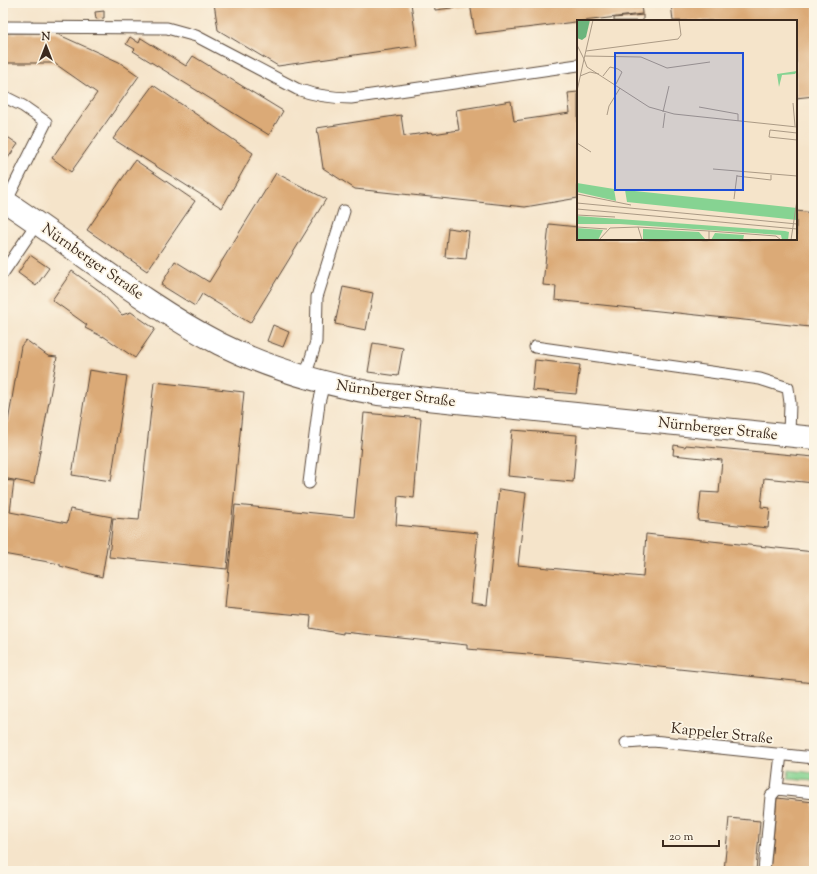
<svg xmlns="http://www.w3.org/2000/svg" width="817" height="874" viewBox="0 0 817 874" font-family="'Sorts Mill Goudy',serif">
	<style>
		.green { fill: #86d392; stroke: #607e58 }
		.building { fill: #dbaa77 }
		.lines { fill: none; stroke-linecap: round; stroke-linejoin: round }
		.lane-casing { stroke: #574638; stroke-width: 13 }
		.secondary-casing { stroke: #574638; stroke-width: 24 }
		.lane { stroke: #fff; stroke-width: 11 }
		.secondary { stroke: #fff; stroke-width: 22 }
		.labels { text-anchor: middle; stroke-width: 3.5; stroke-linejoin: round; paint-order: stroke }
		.street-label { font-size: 15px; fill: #3b2a1e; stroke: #fcf5e5 }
		.inset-road { fill: none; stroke: #ab9a85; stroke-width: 1 }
		.view { fill: #1d4ed8; fill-opacity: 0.15; stroke: #1d4ed8; stroke-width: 2 }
		.inset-edge { fill: none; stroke: #3b2a1e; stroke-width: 2 }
	</style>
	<rect width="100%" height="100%" fill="#fcf5e5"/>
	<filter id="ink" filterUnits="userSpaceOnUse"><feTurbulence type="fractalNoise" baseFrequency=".025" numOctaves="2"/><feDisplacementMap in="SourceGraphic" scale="8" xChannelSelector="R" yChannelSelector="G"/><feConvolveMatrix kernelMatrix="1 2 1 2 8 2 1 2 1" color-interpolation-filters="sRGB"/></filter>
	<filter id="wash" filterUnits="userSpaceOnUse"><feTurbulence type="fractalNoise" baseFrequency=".012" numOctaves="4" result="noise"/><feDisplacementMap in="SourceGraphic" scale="16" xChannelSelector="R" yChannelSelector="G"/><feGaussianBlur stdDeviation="0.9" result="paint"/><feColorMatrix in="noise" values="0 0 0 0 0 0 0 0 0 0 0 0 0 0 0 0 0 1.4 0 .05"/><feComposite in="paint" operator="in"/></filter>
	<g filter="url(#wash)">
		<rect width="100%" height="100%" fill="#f5e4ca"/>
		<polygon class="green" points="789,770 814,773 814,781 788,779"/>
		<g id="blocks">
			<g class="building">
				<polygon points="214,3 411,3 417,46 278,66 218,30"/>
				<polygon points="434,3 468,3 468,6 435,10"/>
				<polygon points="470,3 641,3 642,14 475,34"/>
				<polygon points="671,3 814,3 814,96 796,98 796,21 673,21"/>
				<polygon points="104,11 104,18 96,19 95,12"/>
				<polygon points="643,15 643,21 614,21 614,18"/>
				<polygon points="3,33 55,33 119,62 139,76 71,172 52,158 97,93 54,63 3,63"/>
				<polygon points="130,37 139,43 141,38 186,66 193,56 283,111 269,135 133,51 135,49 126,44"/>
				<polygon points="153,85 253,153 222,208 113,139"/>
				<polygon points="578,92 578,198 525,207 355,189 323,168 317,128 401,115 404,136 432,132 433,134 459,130 456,110 511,101 514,121 570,113 568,93"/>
				<polygon points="3,134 18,144 3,165"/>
				<polygon points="135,160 195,201 147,271 87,230"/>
				<polygon points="276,173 326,199 250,323 202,294 195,306 161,285 175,261 209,282"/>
				<polygon points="796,211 814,213 814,313 811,313 810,327 555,300 556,286 543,285 549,224 578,227 578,239 796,239"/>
				<polygon points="448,228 469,231 466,259 445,257"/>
				<polygon points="30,255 49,268 36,286 18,273"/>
				<polygon points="72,271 100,291 122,315 131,312 155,329 135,358 103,336 103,337 85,328 87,325 52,300"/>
				<polygon points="343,287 373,293 366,330 335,324"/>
				<polygon points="273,325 289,332 283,347 267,341"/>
				<polygon points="26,340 48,356 57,357 34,484 3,478 3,421 8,422 21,346"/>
				<polygon points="373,343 403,348 398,376 368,372"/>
				<polygon points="535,360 580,365 576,394 532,390"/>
				<polygon points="89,370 127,376 111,481 72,475"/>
				<polygon points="154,382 244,392 227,569 109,557 113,518 139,520"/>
				<polygon points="364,413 421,418 414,498 398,496 396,525 478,533 471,603 487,605 499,489 526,493 518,565 643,577 646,534 814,552 814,683 553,656 467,649 467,645 343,632 343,634 310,628 311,616 225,608 235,505 354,517"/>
				<polygon points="512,430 577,435 573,482 508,476"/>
				<polygon points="674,445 685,447 686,445 814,457 814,483 764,478 761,507 770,508 768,528 698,521 701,492 719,493 722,460 673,455"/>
				<polygon points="3,480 14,481 10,512 67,523 70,509 112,517 102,577 60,566 60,564 3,554"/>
				<polygon points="777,798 814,802 814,871 770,871"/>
				<polygon points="729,818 760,821 756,871 724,871"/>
			</g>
		</g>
	</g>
	<g filter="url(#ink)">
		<use href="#blocks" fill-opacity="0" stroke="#574638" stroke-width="1"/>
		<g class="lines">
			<defs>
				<g id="lane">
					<path d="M3,27L167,28L196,36L297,89C316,96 331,98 351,98L578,65"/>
					<polyline points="3,96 23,106 46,122 6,202"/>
					<polyline points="3,273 37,223"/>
					<polyline points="535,347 760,379 788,388 790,403 789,435"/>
					<polyline points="305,377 316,342 317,297 344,211"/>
					<polyline points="309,483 319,403 324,383"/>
					<polyline points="626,743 653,741 814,758"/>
					<polyline points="777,789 814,793"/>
					<polyline points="764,871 771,796 777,789 781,754"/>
				</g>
				<path id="secondary" d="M3,200C75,247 143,304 220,344C270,369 324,384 378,394L814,438"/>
			</defs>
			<use href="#lane" class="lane-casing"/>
			<use href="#secondary" class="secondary-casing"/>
			<use href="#lane" class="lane"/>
			<use href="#secondary" class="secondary"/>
		</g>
	</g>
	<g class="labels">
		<g class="street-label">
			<text transform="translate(93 261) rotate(35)" y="5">Nürnberger Straße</text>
			<text transform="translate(396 393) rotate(8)" y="5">Nürnberger Straße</text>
			<text transform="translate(718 428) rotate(6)" y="5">Nürnberger Straße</text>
			<text transform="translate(722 733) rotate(6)" y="5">Kappeler Straße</text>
		</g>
	</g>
	<g transform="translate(577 20)">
		<rect width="220" height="220" fill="#f5e4ca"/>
		<path d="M220,51L218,54L205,55L202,67L200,54ZM0,163L37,169L39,181L0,172ZM48,170L220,188V200L50,182ZM0,196L208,211L212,212L211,220H205L204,215L43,204H0ZM0,208L26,210L21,220H0ZM66,209L122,212L129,220H66ZM138,213L167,215L166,220H134Z" fill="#86d392"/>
		<path d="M0,0H13L9,17L5,20L0,18Z" fill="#6cb57c"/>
		<path class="inset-road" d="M16,0L7,39L10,47L72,87L97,94L220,107M0,25L7,39L0,71M9,31L101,19L104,15L102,0M8,36L64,37L90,48L133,42M3,56L13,52L22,54M26,56L33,47L41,49L45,52L39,64M216,83L218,106M122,87L161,94V101M86,92L92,66M30,95L32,86L43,68M86,108L88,93M220,113L193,110L192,117L220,120M0,123L14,132M136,149L220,156M160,156L194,160V155M0,174L54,185M157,179L160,155M0,183L220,204M0,189L220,209M0,195L38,197M0,207L30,209M132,211L199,216L204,220M22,220L33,208L61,207M65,220L61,207L132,211V220M214,220L220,180"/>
		<path class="view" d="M38,33H166V170H38Z"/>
		<rect width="220" height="220" class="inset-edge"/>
	</g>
	<rect width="817" height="874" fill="none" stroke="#fcf5e5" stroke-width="16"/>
	<g transform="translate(46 46)" stroke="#fcf5e5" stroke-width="3" paint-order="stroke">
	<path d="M0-3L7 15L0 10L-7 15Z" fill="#3b2a1e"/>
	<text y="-6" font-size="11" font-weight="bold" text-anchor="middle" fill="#3b2a1e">N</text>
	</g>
	<path d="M663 840v6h56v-6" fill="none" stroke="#3b2a1e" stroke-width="2"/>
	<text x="669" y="840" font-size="12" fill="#3b2a1e" stroke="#fcf5e5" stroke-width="3" paint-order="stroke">20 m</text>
</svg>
